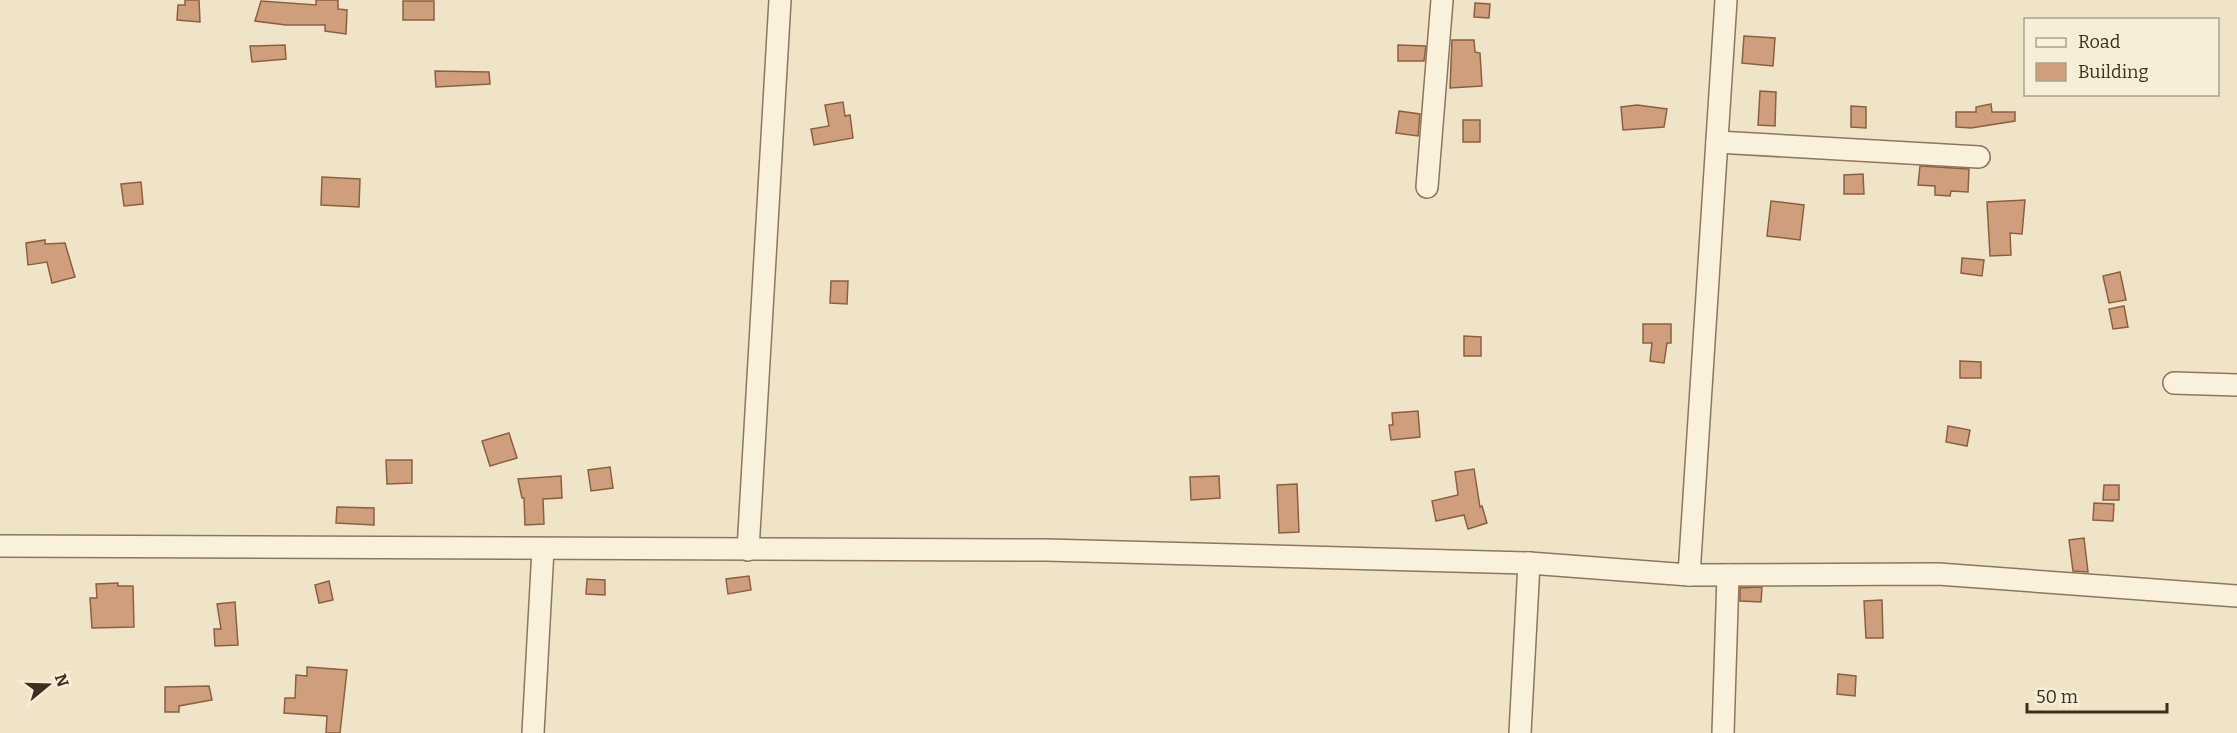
<svg xmlns="http://www.w3.org/2000/svg" width="2237" height="733" viewBox="0 0 2237 733" font-family="Bitter,serif">
	<style>
		.building { fill: #cf9f7d; stroke: #8d5f41; stroke-width: 1.5 }
		.lines { fill: none; stroke-linecap: round; stroke-linejoin: round }
		.minor-casing { stroke: #8d765c; stroke-width: 24 }
		.minor { stroke: #faf1dc; stroke-width: 21 }
	</style>
	<rect width="100%" height="100%" fill="#f0e4c8"/>
	<g class="building">
		<polygon points="185,0 199,0 200,22 177,20 178,5 185,5"/>
		<polygon points="316,0 338,0 338,9 347,10 346,34 325,31 325,25 286,25 255,21 261,1 316,5"/>
		<rect x="403" y="1" width="31" height="19"/>
		<polygon points="1475,3 1490,4 1489,18 1474,17"/>
		<polygon points="1744,36 1775,38 1773,66 1742,63"/>
		<polygon points="1452,40 1474,40 1475,52 1480,53 1482,86 1450,88"/>
		<polygon points="285,45 286,59 252,62 250,46"/>
		<polygon points="1398,45 1426,46 1424,61 1398,61"/>
		<polygon points="435,71 489,72 490,84 436,87"/>
		<polygon points="1760,91 1776,92 1775,126 1758,125"/>
		<polygon points="843,102 845,116 850,115 853,138 814,145 811,129 829,126 825,105"/>
		<polygon points="1991,104 1992,112 2015,112 2015,121 1971,128 1956,127 1956,112 1976,112 1976,107"/>
		<polygon points="1637,105 1667,109 1664,127 1623,130 1621,107"/>
		<polygon points="1851,106 1866,107 1866,128 1851,127"/>
		<polygon points="1399,111 1420,114 1418,136 1396,133"/>
		<rect x="1463" y="120" width="17" height="22"/>
		<polygon points="1920,166 1969,169 1968,192 1951,191 1950,196 1935,195 1935,186 1918,185"/>
		<polygon points="1863,174 1864,194 1844,194 1844,175"/>
		<polygon points="322,177 360,179 359,207 321,205"/>
		<polygon points="141,182 143,204 124,206 121,184"/>
		<polygon points="2025,200 2022,234 2010,233 2011,255 1990,256 1987,202"/>
		<polygon points="1771,201 1804,205 1800,240 1767,236"/>
		<polygon points="45,240 45,244 65,243 75,277 52,283 47,262 28,265 26,243"/>
		<polygon points="1962,258 1984,260 1982,276 1961,273"/>
		<polygon points="2120,272 2126,300 2109,303 2103,276"/>
		<polygon points="831,281 848,281 847,304 830,303"/>
		<polygon points="2124,306 2128,327 2113,329 2109,309"/>
		<polygon points="1643,324 1671,324 1671,343 1667,343 1664,363 1650,361 1652,343 1643,343"/>
		<polygon points="1464,336 1481,337 1481,356 1464,356"/>
		<polygon points="1960,361 1981,362 1981,378 1960,378"/>
		<polygon points="1418,411 1420,437 1391,440 1389,425 1393,425 1392,413"/>
		<polygon points="1948,426 1970,430 1967,446 1946,442"/>
		<polygon points="509,433 517,458 490,466 482,441"/>
		<polygon points="386,460 412,460 412,483 387,484"/>
		<polygon points="610,467 613,488 591,491 588,470"/>
		<polygon points="1474,469 1480,507 1482,506 1487,523 1468,529 1464,515 1436,521 1432,501 1458,495 1455,472"/>
		<polygon points="561,476 562,498 543,499 544,524 525,525 524,498 522,498 518,479"/>
		<polygon points="1219,476 1220,498 1191,500 1190,477"/>
		<polygon points="1297,484 1299,532 1279,533 1277,485"/>
		<polygon points="2104,485 2119,485 2119,500 2103,500"/>
		<polygon points="2094,503 2114,504 2113,521 2093,520"/>
		<polygon points="337,507 374,508 374,525 336,523"/>
		<polygon points="2084,538 2088,572 2073,571 2069,540"/>
		<polygon points="749,576 751,590 728,594 726,579"/>
		<polygon points="587,579 605,580 605,595 586,594"/>
		<polygon points="329,581 333,600 319,603 315,585"/>
		<polygon points="118,583 118,586 133,586 134,627 92,628 90,598 97,598 96,584"/>
		<polygon points="1762,587 1761,602 1740,601 1740,588"/>
		<polygon points="1882,600 1883,638 1866,638 1864,601"/>
		<polygon points="235,602 238,645 215,646 214,629 221,629 217,604"/>
		<polygon points="307,667 347,670 340,733 326,733 327,716 284,713 285,698 295,698 296,675 307,676"/>
		<polygon points="1838,674 1856,676 1855,696 1837,694"/>
		<polygon points="209,686 212,700 179,706 179,712 165,712 165,687"/>
	</g>
	<g class="lines">
		<defs>
			<g id="minor">
				<polyline points="1717,142 1979,157"/>
				<polyline points="1427,187 1442,0"/>
				<polyline points="2174,383 2237,385"/>
				<polyline points="0,546 1046,550 1529,563 1689,575 1938,574 2237,596"/>
				<polyline points="748,550 780,0"/>
				<polyline points="1689,575 1726,0"/>
				<polyline points="533,733 543,549"/>
				<polyline points="1520,733 1529,563"/>
				<polyline points="1723,733 1728,575"/>
			</g>
		</defs>
		<use href="#minor" class="minor-casing"/>
		<use href="#minor" class="minor"/>
	</g>
	<rect x="2024" y="18" width="195" height="78" fill="#f7eed8" stroke="#ada18e" stroke-width="1.5"/>
	<rect x="2036" y="38" width="30" height="9" fill="#faf1dc" stroke="#ada18e" stroke-width="1.5"/>
	<text x="2078" y="48" font-size="18" fill="#3d2e20">Road</text>
	<rect x="2036" y="63" width="30" height="18" fill="#cf9f7d" stroke="#ada18e" stroke-width="1.5"/>
	<text x="2078" y="78" font-size="18" fill="#3d2e20">Building</text>
	<g transform="translate(48 685) rotate(71)" stroke="#f7eed8" stroke-width="4.5" paint-order="stroke">
	<path d="M0-4.5L10 22L0 15L-10 22Z" fill="#3d2e20"/>
	<text y="-9" font-size="16" font-weight="bold" text-anchor="middle" fill="#3d2e20">N</text>
	</g>
	<path d="M2027 703v9h140v-9" fill="none" stroke="#3d2e20" stroke-width="3"/>
	<text x="2036" y="703" font-size="18" fill="#3d2e20" stroke="#f7eed8" stroke-width="4.5" paint-order="stroke">50 m</text>
</svg>
